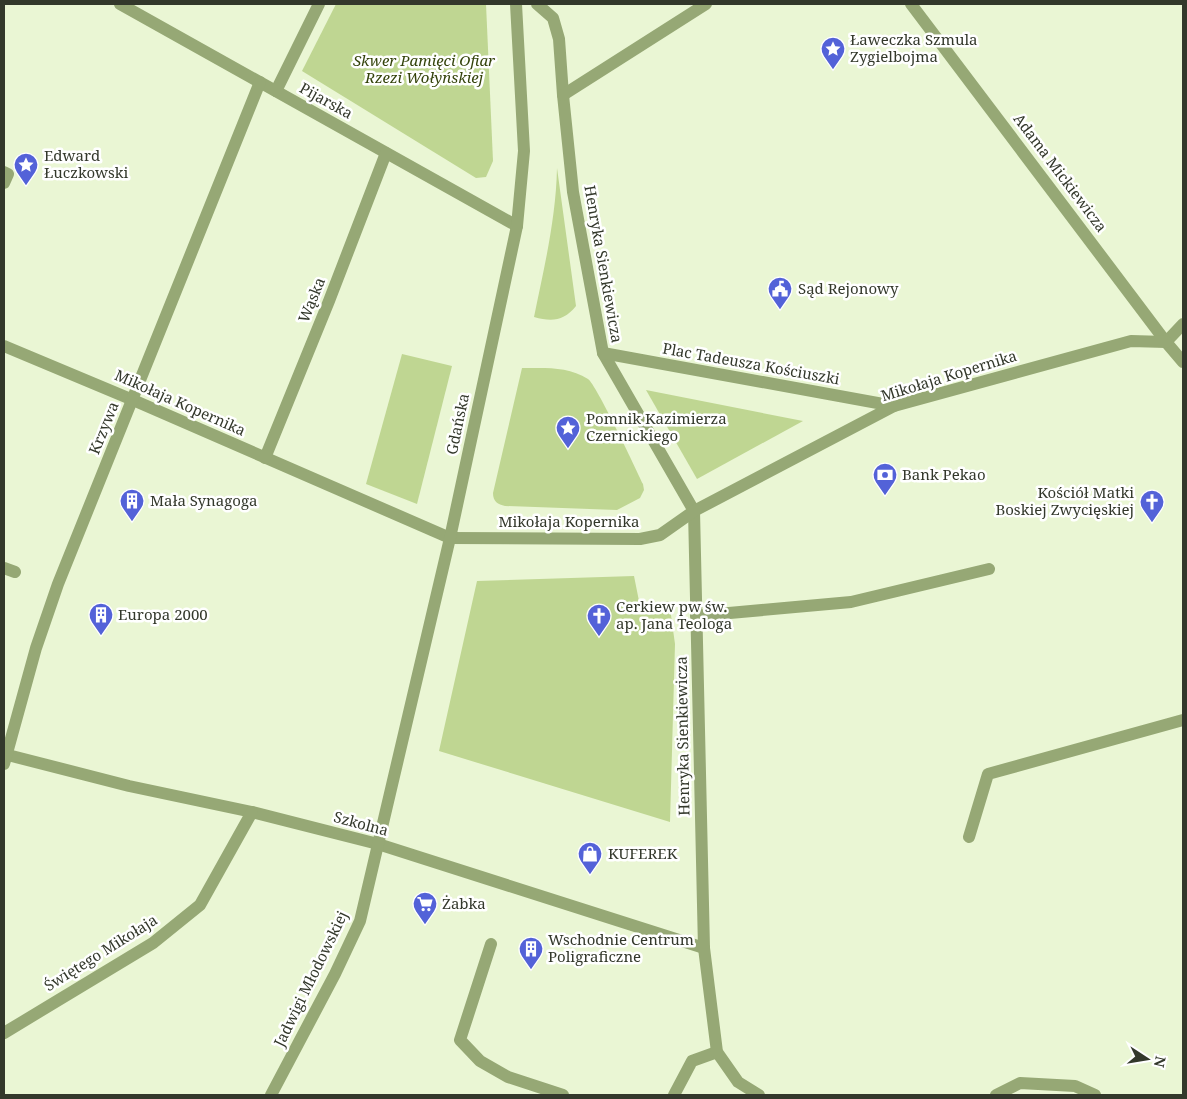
<svg xmlns="http://www.w3.org/2000/svg" width="1187" height="1099" viewBox="0 0 1187 1099" font-family="'Noto Serif',serif">
	<style>
		.green { fill: #bfd692 }
		.lines { fill: none; stroke-linecap: round; stroke-linejoin: round }
		.service { stroke: #96a875; stroke-width: 12 }
		.pedestrian { stroke: #96a875; stroke-width: 12 }
		.minor { stroke: #96a875; stroke-width: 12 }
		.tertiary { stroke: #96a875; stroke-width: 12 }
		.labels { text-anchor: middle; stroke-width: 5; stroke-linejoin: round; paint-order: stroke }
		.poi-label { font-size: 15px; fill: #33382b; stroke: #fff; text-anchor: start }
		.park-label { font-size: 15px; font-style: italic; fill: #34430b; stroke: #fff }
		.street-label { font-size: 15px; fill: #33382b; stroke: #fff }
	</style>
	<rect width="100%" height="100%" fill="#eaf6d4"/>
	<g class="green">
		<polygon points="336,4 486,4 493,161 486,177 476,178 302,71"/>
		<path d="M557,168L576,306C564,321 552,322 534,317C544,268 556,219 557,168Z"/>
		<polygon points="402,354 452,366 417,504 366,484"/>
		<path d="M522,368C545,368 568,366 588,379C596,384 636,469 643,484L644,490L640,498L617,510L505,506C498,504 493,502 493,493Z"/>
		<polygon points="646,390 803,421 697,479"/>
		<polygon points="634,576 640,606 669,601 675,644 670,822 439,751 477,581"/>
	</g>
	<g class="lines">
		<g class="service">
			<polyline points="696,616 851,602 989,569"/>
			<polyline points="969,837 988,774 1183,720"/>
			<polyline points="996,1095 1020,1083 1075,1086 1095,1095"/>
		</g>
		<g class="pedestrian">
			<polyline points="4,172 8,174 4,183"/>
			<polyline points="4,568 15,572"/>
		</g>
		<g class="minor">
			<polyline points="120,4 517,226"/>
			<polyline points="537,4 553,18 559,39 563,95 573,192 603,353 694,511"/>
			<polyline points="276,91 319,4"/>
			<polyline points="563,95 706,4"/>
			<polyline points="1166,342 1183,324"/>
			<polyline points="4,346 133,400 450,538"/>
			<polyline points="603,353 894,406"/>
			<polyline points="265,458 329,301 386,153"/>
			<polyline points="4,754 129,786 252,812 378,844 704,948"/>
			<polyline points="4,764 36,648 58,584 260,82"/>
			<polyline points="491,944 460,1040 480,1061 508,1077 563,1095"/>
			<polyline points="4,1033 153,943 200,905 252,812"/>
			<polyline points="674,1095 692,1061 717,1052"/>
		</g>
		<g class="tertiary">
			<polyline points="911,4 1166,342 1183,362"/>
			<polyline points="694,511 704,948 717,1052 738,1082 759,1095"/>
			<polyline points="450,538 640,539 660,535 694,511 894,406 1131,341 1166,342"/>
			<polyline points="271,1095 335,974 360,921 450,538 517,226 524,151 516,4"/>
		</g>
	</g>
	<defs>
		<symbol id="sight-pin" viewBox="-11 -11 22 30"><path d="M0 17L-7.5 6A9.5 9.5 0 1 1 7.5 6Z" fill="#5362d8" stroke="#fff"/><path d="M0-6L1.8-2.2L6-1.7L2.9 1.2L3.7 5.4L0 3.3L-3.7 5.4L-2.9 1.2L-6-1.7L-1.8-2.2Z" fill="#fff"/></symbol>
		<symbol id="civic-pin" viewBox="-11 -11 22 30"><path d="M0 17L-7.5 6A9.5 9.5 0 1 1 7.5 6Z" fill="#5362d8" stroke="#fff"/><path d="M-.6-6.5H3V-4.5H.6V-3L4-1V1h2V6H-6V1h2V-1L-.6-3ZM-1.2 2.5V6h2.4V2.5Z" fill="#fff"/></symbol>
		<symbol id="bank-pin" viewBox="-11 -11 22 30"><path d="M0 17L-7.5 6A9.5 9.5 0 1 1 7.5 6Z" fill="#5362d8" stroke="#fff"/><path d="M-6-4H6V4H-6ZM0-2.3a2.3 2.3 0 1 0 0 4.6a2.3 2.3 0 1 0 0-4.6Z" fill="#fff"/></symbol>
		<symbol id="building-pin" viewBox="-11 -11 22 30"><path d="M0 17L-7.5 6A9.5 9.5 0 1 1 7.5 6Z" fill="#5362d8" stroke="#fff"/><path d="M-4-6H4V6H1V3H-1V6H-4ZM-2.5-4.3h1.7v1.8h-1.7ZM.8-4.3h1.7v1.8H.8ZM-2.5-1h1.7V.8h-1.7ZM.8-1h1.7V.8H.8Z" fill="#fff"/></symbol>
		<symbol id="church-pin" viewBox="-11 -11 22 30"><path d="M0 17L-7.5 6A9.5 9.5 0 1 1 7.5 6Z" fill="#5362d8" stroke="#fff"/><path d="M-1.2-6h2.4v3.5h3.3v2.4h-3.3V6h-2.4V-.1h-3.3v-2.4h3.3Z" fill="#fff"/></symbol>
		<symbol id="shop-pin" viewBox="-11 -11 22 30"><path d="M0 17L-7.5 6A9.5 9.5 0 1 1 7.5 6Z" fill="#5362d8" stroke="#fff"/><path d="M-5-2.5h2.3a2.7 3.5 0 0 1 5.4 0H5L5.5 6h-11ZM-1.5-2.5h3a1.5 2.3 0 0 0-3 0Z" fill="#fff"/></symbol>
		<symbol id="supermarket-pin" viewBox="-11 -11 22 30"><path d="M0 17L-7.5 6A9.5 9.5 0 1 1 7.5 6Z" fill="#5362d8" stroke="#fff"/><path d="M-6-5.5h2.5l.6 2H6L4.5 2H-2.5L-4.4-4H-6ZM-1.5 3.2a1.3 1.3 0 1 0 .1 0ZM3 3.2a1.3 1.3 0 1 0 .1 0Z" fill="#fff"/></symbol>
	</defs>
	<g fill-rule="evenodd">
		<use href="#sight-pin" x="819" y="35" width="28" height="38"/>
		<use href="#sight-pin" x="12" y="151" width="28" height="38"/>
		<use href="#civic-pin" x="766" y="275" width="28" height="38"/>
		<use href="#sight-pin" x="554" y="414" width="28" height="38"/>
		<use href="#bank-pin" x="871" y="461" width="28" height="38"/>
		<use href="#building-pin" x="118" y="487" width="28" height="38"/>
		<use href="#church-pin" x="1138" y="488" width="28" height="38"/>
		<use href="#building-pin" x="87" y="601" width="28" height="38"/>
		<use href="#church-pin" x="585" y="602" width="28" height="38"/>
		<use href="#shop-pin" x="576" y="840" width="28" height="38"/>
		<use href="#supermarket-pin" x="411" y="890" width="28" height="38"/>
		<use href="#building-pin" x="517" y="935" width="28" height="38"/>
	</g>
	<g class="labels">
		<g class="poi-label">
			<text x="850" y="45">Ławeczka Szmula<tspan x="850" dy="17">Zygielbojma</tspan></text>
			<text x="44" y="161">Edward<tspan x="44" dy="17">Łuczkowski</tspan></text>
			<text x="798" y="294">Sąd Rejonowy</text>
			<text x="586" y="424">Pomnik Kazimierza<tspan x="586" dy="17">Czernickiego</tspan></text>
			<text x="902" y="480">Bank Pekao</text>
			<text x="1134" y="498" text-anchor="end">Kościół Matki<tspan x="1134" dy="17">Boskiej Zwycięskiej</tspan></text>
			<text x="150" y="506">Mała Synagoga</text>
			<text x="616" y="612">Cerkiew pw św.<tspan x="616" dy="17">ap. Jana Teologa</tspan></text>
			<text x="118" y="620">Europa 2000</text>
			<text x="608" y="859">KUFEREK</text>
			<text x="442" y="909">Żabka</text>
			<text x="548" y="945">Wschodnie Centrum<tspan x="548" dy="17">Poligraficzne</tspan></text>
		</g>
		<g class="park-label">
			<text x="424" y="66">Skwer Pamięci Ofiar<tspan x="424" dy="17">Rzezi Wołyńskiej</tspan></text>
		</g>
		<g class="street-label">
			<text transform="translate(326 101) rotate(29)" y="5">Pijarska</text>
			<text transform="translate(1060 173) rotate(53)" y="5">Adama Mickiewicza</text>
			<text transform="translate(603 264) rotate(80)" y="5">Henryka Sienkiewicza</text>
			<text transform="translate(312 300) rotate(-68)" y="5">Wąska</text>
			<text transform="translate(751 364) rotate(10)" y="5">Plac Tadeusza Kościuszki</text>
			<text transform="translate(949 376) rotate(-17)" y="5">Mikołaja Kopernika</text>
			<text transform="translate(180 403) rotate(24)" y="5">Mikołaja Kopernika</text>
			<text transform="translate(458 424) rotate(-78)" y="5">Gdańska</text>
			<text transform="translate(104 428) rotate(-68)" y="5">Krzywa</text>
			<text x="569" y="527">Mikołaja Kopernika</text>
			<text transform="translate(683 736) rotate(-91)" y="5">Henryka Sienkiewicza</text>
			<text transform="translate(361 824) rotate(15)" y="5">Szkolna</text>
			<text transform="translate(101 953) rotate(-32)" y="5">Świętego Mikołaja</text>
			<text transform="translate(311 979) rotate(-64)" y="5">Jadwigi Młodowskiej</text>
		</g>
	</g>
	<rect width="1187" height="1099" fill="none" stroke="#33382b" stroke-width="10"/>
	<g transform="translate(1147 1059) rotate(102)" stroke="#ffffff" stroke-width="4" paint-order="stroke">
	<path d="M0-4L9 19L0 12L-9 19Z" fill="#33382b"/>
	<text y="-8" font-size="14" font-weight="bold" text-anchor="middle" fill="#33382b">N</text>
	</g>
</svg>
